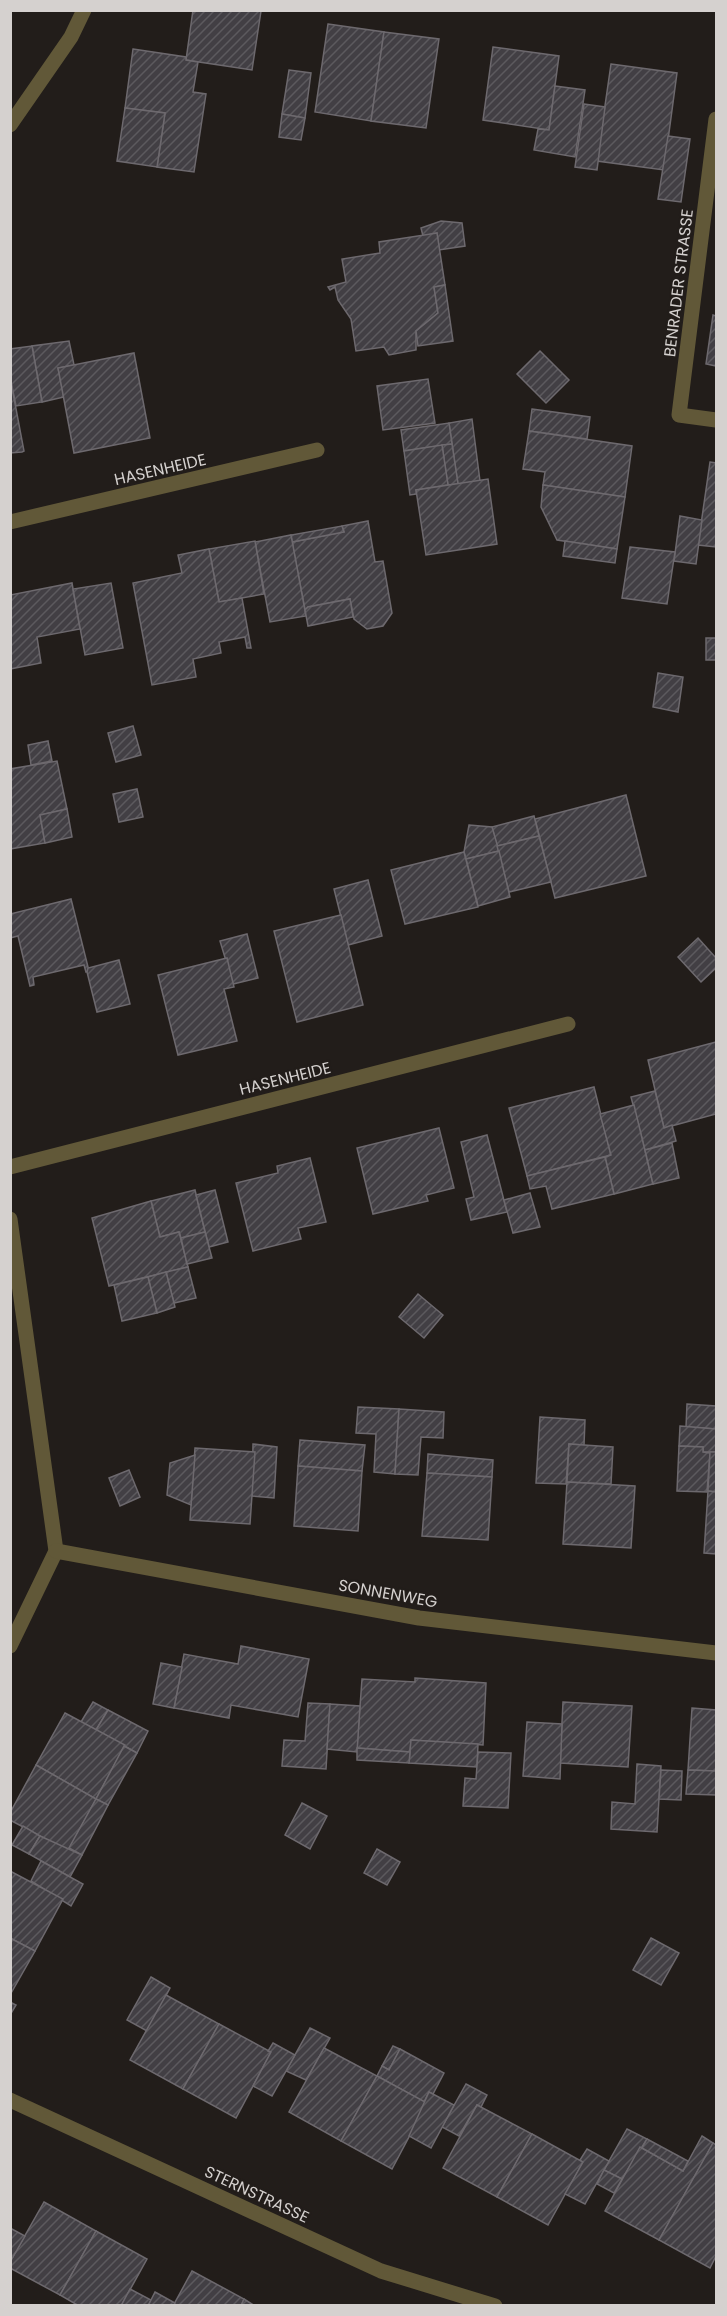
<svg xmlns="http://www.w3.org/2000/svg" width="727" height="2316" viewBox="0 0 727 2316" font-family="Poppins,sans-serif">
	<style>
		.building { fill: url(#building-hatch); stroke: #6d696e; stroke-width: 1.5 }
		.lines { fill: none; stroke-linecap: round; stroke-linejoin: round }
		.minor { stroke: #615838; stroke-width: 15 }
		.labels { text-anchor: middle; stroke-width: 4.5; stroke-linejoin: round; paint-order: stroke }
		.street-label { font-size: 16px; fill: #d5d1cf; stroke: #221d1a }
	</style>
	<defs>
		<pattern id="building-hatch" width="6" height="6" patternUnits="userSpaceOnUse" patternTransform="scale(1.5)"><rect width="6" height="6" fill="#423f44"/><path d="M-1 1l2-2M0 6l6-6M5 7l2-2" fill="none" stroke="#5c5a5e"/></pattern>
	</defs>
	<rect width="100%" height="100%" fill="#221d1a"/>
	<g class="building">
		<polygon points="193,10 261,11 252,70 186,60"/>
		<polygon points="328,24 384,32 371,121 315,112"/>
		<polygon points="384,32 439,39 426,128 371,121"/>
		<polygon points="493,47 559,56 549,130 483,120"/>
		<polygon points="133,49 186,57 186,60 198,62 193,92 206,94 194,172 157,167 165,113 125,108"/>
		<polygon points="611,64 677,73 664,170 597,161"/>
		<polygon points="289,70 311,73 305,118 282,114"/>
		<polygon points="555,86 585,90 575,157 534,150 538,129 549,130"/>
		<polygon points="584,104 605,107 597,170 575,167"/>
		<polygon points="125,108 165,113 157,167 117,161"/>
		<polygon points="282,114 305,118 301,140 279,137"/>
		<polygon points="668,136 690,139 681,202 658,199"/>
		<polygon points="441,221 462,223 465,246 439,250 437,233 423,236 421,228"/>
		<polygon points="437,233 445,285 434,287 438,313 416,331 416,350 389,355 384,347 356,351 351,319 338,300 335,287 330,290 328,287 346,282 342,259 380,253 379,242"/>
		<polygon points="445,285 453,341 418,346 416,331 438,313 434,287"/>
		<polygon points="713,315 716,316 716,366 706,364"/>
		<polygon points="69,341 74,365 58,368 64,397 42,402 32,346"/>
		<polygon points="32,346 42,402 16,406 10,377 10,349"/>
		<polygon points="540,351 569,380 546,403 517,374"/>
		<polygon points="134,353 150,438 74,453 58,368"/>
		<polygon points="10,377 24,451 22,452 10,453"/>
		<polygon points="428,379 435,423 383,430 377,386"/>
		<polygon points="532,409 590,417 587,439 529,431"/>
		<polygon points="472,419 480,481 458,484 449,423"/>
		<polygon points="449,423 452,444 404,451 401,430"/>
		<polygon points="529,431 632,446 625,497 543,485 545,472 523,469"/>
		<polygon points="452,444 458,484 448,485 442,445"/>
		<polygon points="442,445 448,485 416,490 417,494 410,495 404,451"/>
		<polygon points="710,462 716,463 716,547 698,545"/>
		<polygon points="488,479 497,544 426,555 416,490"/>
		<polygon points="543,485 625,497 617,549 557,540 541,507"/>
		<polygon points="680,516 702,520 696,564 674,561"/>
		<polygon points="368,521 375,562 383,561 392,613 383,626 367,629 354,619 350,599 308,607 305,610 292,542 344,532 342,526"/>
		<polygon points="342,526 344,532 292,542 291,535"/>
		<polygon points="291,535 306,616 270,622 255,542"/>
		<polygon points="255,541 264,594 219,602 209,549"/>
		<polygon points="565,541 617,549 615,563 563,556"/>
		<polygon points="630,547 675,552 667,604 622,598"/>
		<polygon points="209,549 219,602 242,598 251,648 247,648 245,637 219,642 221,653 193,659 196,677 152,685 133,583 182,573 178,555"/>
		<polygon points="72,583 80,629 37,637 41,663 10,669 10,595"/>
		<polygon points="111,583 123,648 85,655 73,589"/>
		<polygon points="350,599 353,617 308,626 305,610 308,607"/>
		<rect x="706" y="638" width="10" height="22"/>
		<polygon points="658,673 683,677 678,712 653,707"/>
		<polygon points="133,726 141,755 116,762 108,733"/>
		<polygon points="48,741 52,761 31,765 28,745"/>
		<polygon points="57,761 67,809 40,815 45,843 10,849 10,769"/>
		<polygon points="137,789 143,817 119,822 113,794"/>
		<polygon points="626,795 646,876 555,898 535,819"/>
		<polygon points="67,809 72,837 45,843 40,815"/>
		<polygon points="534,816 539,836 497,846 492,827"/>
		<polygon points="469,825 492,827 499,851 466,859 464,852"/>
		<polygon points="539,836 551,882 509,892 497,846"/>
		<polygon points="499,851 510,897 478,906 466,859"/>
		<polygon points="464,852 478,907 405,924 391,870"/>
		<polygon points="368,880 382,936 348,945 334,889"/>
		<polygon points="71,899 89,971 86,972 84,965 33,977 34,985 30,986 18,936 10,938 10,914"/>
		<polygon points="341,915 363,1005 297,1022 274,931"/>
		<polygon points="247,934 258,978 233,984 220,941"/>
		<polygon points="698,938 716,958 716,968 701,982 678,957"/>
		<polygon points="227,958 234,987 224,989 237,1041 178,1055 158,975"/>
		<polygon points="119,960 130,1004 97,1012 87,972 88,968"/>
		<polygon points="716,1042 716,1114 664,1128 648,1060"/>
		<polygon points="594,1087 611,1155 527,1176 509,1108"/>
		<polygon points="655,1091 664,1128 672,1125 676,1141 645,1150 631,1097"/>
		<polygon points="634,1105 653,1184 614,1194 605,1157 611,1155 600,1114"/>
		<polygon points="439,1128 454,1188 426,1195 428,1201 373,1214 357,1148"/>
		<polygon points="487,1135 507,1212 471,1220 466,1199 474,1197 461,1142"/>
		<polygon points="672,1143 679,1178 653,1184 645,1150"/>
		<polygon points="605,1157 614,1194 552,1209 546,1186 530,1189 527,1176"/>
		<polygon points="310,1158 326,1222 298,1228 301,1239 253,1251 236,1183 278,1173 277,1166"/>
		<polygon points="195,1190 205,1232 181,1238 179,1232 160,1237 151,1201"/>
		<polygon points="215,1190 228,1242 209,1247 196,1195"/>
		<polygon points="530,1193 540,1227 513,1233 504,1200"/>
		<polygon points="151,1201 160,1237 179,1232 188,1267 109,1286 92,1218"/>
		<polygon points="205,1232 212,1258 187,1264 181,1238"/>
		<polygon points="188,1267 196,1298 174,1303 166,1272"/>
		<polygon points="166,1272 175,1307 157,1313 148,1277"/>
		<polygon points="148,1277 157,1313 122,1321 114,1285"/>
		<polygon points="418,1294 443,1315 424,1338 399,1317"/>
		<polygon points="687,1404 716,1406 716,1429 686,1427"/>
		<polygon points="358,1407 399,1409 395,1474 374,1472 376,1434 356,1433"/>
		<polygon points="399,1409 444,1412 443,1438 421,1437 418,1475 395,1474"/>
		<polygon points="540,1417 585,1420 584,1445 569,1444 566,1484 536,1483"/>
		<polygon points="680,1426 716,1429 716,1452 703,1452 703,1447 679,1446"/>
		<polygon points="300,1440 365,1445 362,1471 298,1466"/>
		<polygon points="253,1444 277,1447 274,1498 252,1496"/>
		<polygon points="569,1444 613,1447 611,1484 567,1482"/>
		<polygon points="679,1446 703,1447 703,1452 710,1453 707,1492 677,1491"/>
		<polygon points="195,1448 255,1452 250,1524 190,1520"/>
		<polygon points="710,1452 716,1452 716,1492 708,1491"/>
		<polygon points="428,1454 493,1460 492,1477 427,1473"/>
		<polygon points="195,1455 191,1505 167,1495 170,1463"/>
		<polygon points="298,1466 362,1471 358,1531 294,1526"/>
		<polygon points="129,1470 140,1497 120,1506 109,1478"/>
		<polygon points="427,1473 492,1477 488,1540 422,1536"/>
		<polygon points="567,1482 635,1486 631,1548 563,1544"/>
		<polygon points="708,1491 716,1492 716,1554 704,1553"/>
		<polygon points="241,1646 309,1659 298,1717 231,1705 229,1718 174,1708 184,1654 238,1664"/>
		<polygon points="161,1663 182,1667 174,1708 153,1704"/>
		<polygon points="415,1678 486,1683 483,1745 411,1740 410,1752 357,1748 362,1679 415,1682"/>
		<polygon points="93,1702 108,1710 96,1730 81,1722"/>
		<polygon points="563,1702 632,1706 628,1767 560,1763"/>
		<polygon points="308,1703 330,1704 326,1769 282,1766 284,1740 305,1741"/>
		<polygon points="330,1704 360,1706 357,1752 327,1749"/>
		<polygon points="692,1708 716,1710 716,1771 688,1770"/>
		<polygon points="108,1710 148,1731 137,1753 96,1730"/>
		<polygon points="65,1713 125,1745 96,1799 36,1765"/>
		<polygon points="527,1722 562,1724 560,1779 523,1776"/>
		<polygon points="411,1740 478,1744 477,1767 409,1763"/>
		<polygon points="124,1746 137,1753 108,1805 96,1799"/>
		<polygon points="357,1748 410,1752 409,1763 357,1760"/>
		<polygon points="478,1752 511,1753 508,1808 463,1806 465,1778 476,1779"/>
		<polygon points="637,1764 661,1766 657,1832 611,1829 612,1802 635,1804"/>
		<polygon points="36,1765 96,1799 68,1851 10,1820 10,1813"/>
		<polygon points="661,1770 682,1771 681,1800 659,1799"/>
		<polygon points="688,1770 716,1771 716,1795 686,1794"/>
		<polygon points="96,1799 108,1805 82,1855 69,1848"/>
		<polygon points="302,1803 327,1816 310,1849 285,1835"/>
		<polygon points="23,1826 40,1836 29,1854 12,1845"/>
		<polygon points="40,1836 82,1855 70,1877 29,1854"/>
		<polygon points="377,1849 400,1862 387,1885 364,1873"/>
		<polygon points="41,1861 83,1884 71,1906 31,1881"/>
		<polygon points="10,1871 63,1899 35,1951 10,1938"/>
		<polygon points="10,1938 35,1951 10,1995"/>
		<polygon points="651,1938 679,1953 661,1985 633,1970"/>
		<polygon points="151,1977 170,1988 147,2031 127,2020"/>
		<polygon points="166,1995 219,2024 183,2089 130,2060"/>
		<polygon points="10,2002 16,2005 10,2015"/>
		<polygon points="219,2024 271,2052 236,2118 183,2089"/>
		<polygon points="310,2028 330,2038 306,2080 286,2071"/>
		<polygon points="273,2043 295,2055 272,2096 253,2086 271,2052 268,2051"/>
		<polygon points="393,2046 400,2049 389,2070 382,2066"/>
		<polygon points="324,2048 377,2076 341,2141 289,2112"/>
		<polygon points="400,2049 444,2073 433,2094 429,2092 424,2102 377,2076 382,2066 389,2070"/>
		<polygon points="377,2076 427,2103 392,2169 341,2141"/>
		<polygon points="466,2084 487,2095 481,2107 477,2105 459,2136 442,2127"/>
		<polygon points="429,2092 454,2105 431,2148 409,2136"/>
		<polygon points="477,2105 532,2134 497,2197 443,2168"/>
		<polygon points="627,2129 647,2139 622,2179 604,2170"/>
		<polygon points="532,2134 583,2162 548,2225 497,2197"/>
		<polygon points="702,2136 713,2143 659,2240 605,2211 640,2147 683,2171"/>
		<polygon points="647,2139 688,2161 683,2171 642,2148"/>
		<polygon points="713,2143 716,2145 716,2256 710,2268 659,2240"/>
		<polygon points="587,2149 609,2161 585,2204 565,2194 583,2162 580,2160"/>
		<polygon points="604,2170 622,2179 614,2193 597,2184"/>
		<polygon points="44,2202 96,2231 60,2295 10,2268 10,2262"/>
		<polygon points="10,2228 25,2236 10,2262"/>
		<polygon points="96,2231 147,2259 121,2306 79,2306 60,2295"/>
		<polygon points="192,2271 244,2299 241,2306 173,2306"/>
		<polygon points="130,2289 151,2300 148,2306 121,2306"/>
		<polygon points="155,2292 175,2303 173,2306 148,2306"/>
		<polygon points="244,2299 255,2306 241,2306"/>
	</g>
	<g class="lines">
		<g class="minor">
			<polyline points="716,119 679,415 716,420"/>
			<polyline points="10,125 71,37 84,10"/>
			<polyline points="10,522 317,450"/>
			<polyline points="10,1167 568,1024"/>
			<polyline points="10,1219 56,1551 10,1646"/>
			<polyline points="56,1551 419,1618 716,1653"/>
			<polyline points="10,2100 381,2271 495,2306"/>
		</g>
	</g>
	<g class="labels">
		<g class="street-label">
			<text transform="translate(678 283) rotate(-83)" y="6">BENRADER STRASSE</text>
			<text transform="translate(160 469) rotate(-13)" y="6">HASENHEIDE</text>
			<text transform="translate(285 1078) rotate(-14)" y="6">HASENHEIDE</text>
			<text transform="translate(388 1593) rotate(10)" y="6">SONNENWEG</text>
			<text transform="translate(257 2194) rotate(25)" y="6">STERNSTRASSE</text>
		</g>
	</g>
	<rect width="727" height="2316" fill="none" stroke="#d5d1cf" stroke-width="24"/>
</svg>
